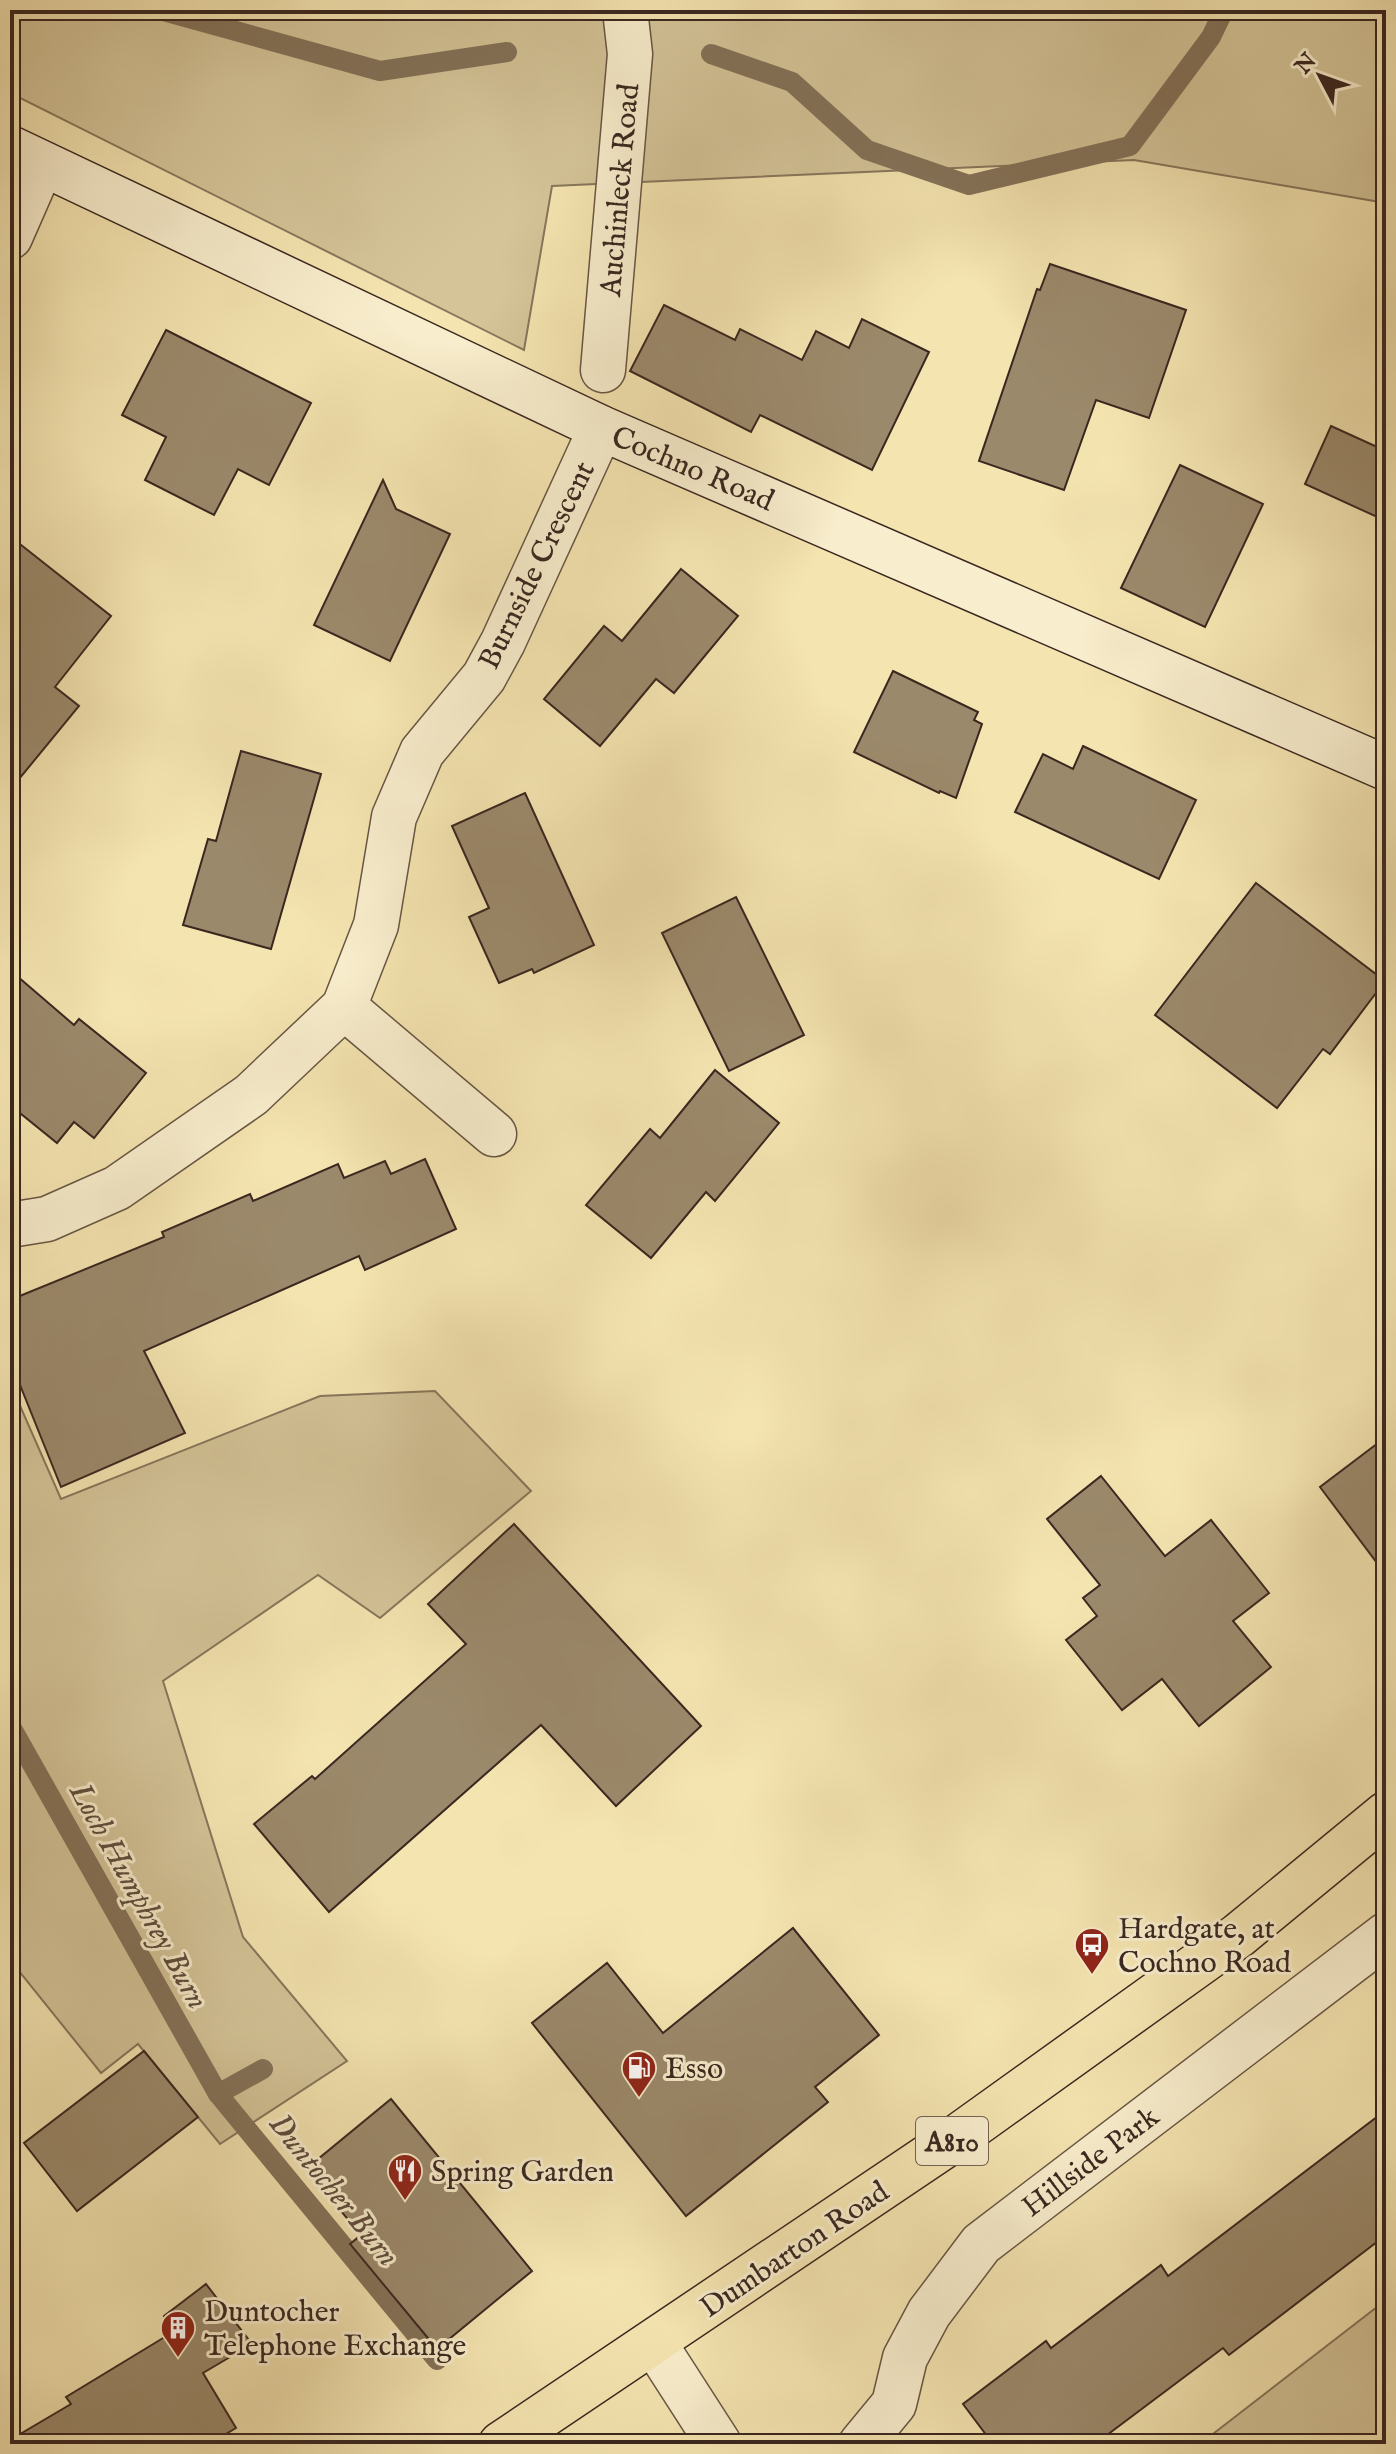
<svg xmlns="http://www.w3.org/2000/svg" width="1396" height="2454" viewBox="0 0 1396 2454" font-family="'IM FELL English',serif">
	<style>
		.green { fill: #d4c498; stroke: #87765c; stroke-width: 2 }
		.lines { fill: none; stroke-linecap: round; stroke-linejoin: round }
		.stream { stroke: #847259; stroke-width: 20 }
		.building { fill: #9b896b; stroke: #3a2720; stroke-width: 2 }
		.street-casing { stroke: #685644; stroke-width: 47 }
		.secondary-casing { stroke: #3a2720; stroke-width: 47 }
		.primary-casing { stroke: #3a2720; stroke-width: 47 }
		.street { stroke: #f8edcc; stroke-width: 44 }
		.secondary { stroke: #f8edcc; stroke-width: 44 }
		.primary { stroke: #f4e4b0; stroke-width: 44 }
		.labels { text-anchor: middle; stroke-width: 6; stroke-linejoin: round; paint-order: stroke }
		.shield { fill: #f8edcc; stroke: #736254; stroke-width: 2 }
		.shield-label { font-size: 28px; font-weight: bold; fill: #3a2720 }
		.street-label { font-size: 30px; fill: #3a2720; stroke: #f8edcc }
		.poi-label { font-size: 30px; fill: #3a2720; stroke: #f8edcc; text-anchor: start }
		.water-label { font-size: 32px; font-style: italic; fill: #5f4c3c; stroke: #f8edcc }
	</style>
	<rect width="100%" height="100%" fill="#f4e4b0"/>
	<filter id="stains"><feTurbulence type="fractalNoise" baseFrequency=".0025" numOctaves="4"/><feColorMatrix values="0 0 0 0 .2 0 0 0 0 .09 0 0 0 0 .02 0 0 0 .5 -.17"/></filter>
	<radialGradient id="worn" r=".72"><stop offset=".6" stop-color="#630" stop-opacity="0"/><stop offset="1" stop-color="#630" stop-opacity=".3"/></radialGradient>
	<g class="green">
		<polygon points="10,10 1386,10 1386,203 1134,160 552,186 524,350 10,93"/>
		<polygon points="10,1383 61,1499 320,1396 435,1391 531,1491 380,1618 318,1575 163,1681 243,1937 347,2061 220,2144 138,2044 101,2073 10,1960"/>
		<polygon points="1386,2300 1386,2444 1200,2444"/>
	</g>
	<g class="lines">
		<g class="stream">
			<polyline points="160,10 380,71 507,52"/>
			<polyline points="711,54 792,82 867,150 969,185 1130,146 1211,37 1224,10"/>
			<polyline points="10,1725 218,2094 437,2360"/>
			<polyline points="218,2094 263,2069"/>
		</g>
	</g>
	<g class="building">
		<polygon points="1050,264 1186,310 1149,418 1096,400 1064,490 979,461 1037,289 1040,290"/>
		<polygon points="664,305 735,340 740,329 802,360 816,331 849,348 862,319 929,352 872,470 760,415 751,432 630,371"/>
		<polygon points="166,330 311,403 269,485 238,469 214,515 145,480 166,437 122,415"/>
		<polygon points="1331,426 1386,451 1386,521 1305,484"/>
		<polygon points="1180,465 1263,504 1205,627 1121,588"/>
		<polygon points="383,480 396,509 450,534 390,661 314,625"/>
		<polygon points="11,537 111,616 55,687 79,706 10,790"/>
		<polygon points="681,569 738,616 674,693 656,679 600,746 544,699 604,626 622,641"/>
		<polygon points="893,671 978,712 974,720 982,724 956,798 940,791 939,793 854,752"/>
		<polygon points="1083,746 1196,800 1159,879 1015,812 1043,754 1073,769"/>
		<polygon points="241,751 321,774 271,949 183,925 208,839 216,841"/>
		<polygon points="525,793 594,945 534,973 532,969 499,983 469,917 489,908 452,826"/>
		<polygon points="1256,883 1385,981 1330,1054 1323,1049 1277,1108 1155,1015"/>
		<polygon points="736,897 804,1035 729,1071 662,933"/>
		<polygon points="10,970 74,1025 79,1019 146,1073 94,1138 74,1122 57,1143 10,1105"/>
		<polygon points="715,1070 779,1123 715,1201 706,1192 651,1258 586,1205 650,1129 660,1138"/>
		<polygon points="425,1159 456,1229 365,1270 359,1256 144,1351 185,1433 61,1487 10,1360 10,1300 164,1237 162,1232 250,1194 253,1201 338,1164 344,1178 385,1161 391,1174"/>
		<polygon points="1386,1437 1386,1575 1320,1487"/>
		<polygon points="1101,1476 1165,1556 1211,1520 1269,1593 1233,1621 1271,1667 1199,1726 1162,1679 1122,1710 1066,1640 1097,1616 1083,1598 1100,1585 1047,1519"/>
		<polygon points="514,1524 701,1726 616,1806 541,1725 329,1912 254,1824 312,1776 315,1779 466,1644 428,1604"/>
		<polygon points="793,1928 879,2035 815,2087 828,2102 686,2216 532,2023 607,1963 663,2033"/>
		<polygon points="144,2051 198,2117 77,2211 24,2143"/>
		<polygon points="391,2099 532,2271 437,2349 350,2244 361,2235 306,2169"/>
		<polygon points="1386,2110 1386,2235 1229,2355 1223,2348 1095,2444 993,2444 963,2404 1046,2341 1051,2348 1161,2265 1168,2276"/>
		<polygon points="206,2284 252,2344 203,2373 236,2428 209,2444 10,2444 10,2440 71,2404 66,2397 173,2332 164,2316"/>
	</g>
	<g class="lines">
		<defs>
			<g id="street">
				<polyline points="10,237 42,164"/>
				<polyline points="603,370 630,54 625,10"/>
				<polyline points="344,1007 494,1134"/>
				<polyline points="10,1225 47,1219 117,1188 251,1095 344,1007 376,925 394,817 422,752 484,677 503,642 601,428"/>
				<polyline points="654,2343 719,2444"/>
				<polyline points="861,2444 894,2404 905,2358 929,2313 981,2244 1386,1935"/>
			</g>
			<polyline id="secondary" points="10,148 601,428 1386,768"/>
			<polyline id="primary" points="501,2444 953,2140 1239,1935 1386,1814"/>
		</defs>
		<use href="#street" class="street-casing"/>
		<use href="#secondary" class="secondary-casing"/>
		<use href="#primary" class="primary-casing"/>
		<use href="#street" class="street"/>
		<use href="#secondary" class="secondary"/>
		<use href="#primary" class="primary"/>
	</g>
	<defs>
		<symbol id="bus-pin" viewBox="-11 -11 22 30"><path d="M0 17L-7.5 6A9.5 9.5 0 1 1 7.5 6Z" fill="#8f2418" stroke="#f8edcc"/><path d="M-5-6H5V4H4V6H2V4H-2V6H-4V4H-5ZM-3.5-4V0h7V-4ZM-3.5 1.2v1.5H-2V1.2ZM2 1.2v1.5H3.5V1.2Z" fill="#fff"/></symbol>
		<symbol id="fuel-pin" viewBox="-11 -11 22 30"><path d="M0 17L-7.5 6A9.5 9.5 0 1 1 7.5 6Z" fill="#8f2418" stroke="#f8edcc"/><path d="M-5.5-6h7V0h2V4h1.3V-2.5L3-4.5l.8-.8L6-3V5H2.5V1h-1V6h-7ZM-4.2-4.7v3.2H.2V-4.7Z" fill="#fff"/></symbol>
		<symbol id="restaurant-pin" viewBox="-11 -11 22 30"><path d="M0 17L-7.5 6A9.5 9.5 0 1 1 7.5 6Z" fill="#8f2418" stroke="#f8edcc"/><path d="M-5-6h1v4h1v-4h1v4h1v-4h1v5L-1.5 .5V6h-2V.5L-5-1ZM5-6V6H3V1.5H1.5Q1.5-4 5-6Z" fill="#fff"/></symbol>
		<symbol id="building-pin" viewBox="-11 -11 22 30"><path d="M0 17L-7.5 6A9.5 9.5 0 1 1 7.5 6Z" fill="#8f2418" stroke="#f8edcc"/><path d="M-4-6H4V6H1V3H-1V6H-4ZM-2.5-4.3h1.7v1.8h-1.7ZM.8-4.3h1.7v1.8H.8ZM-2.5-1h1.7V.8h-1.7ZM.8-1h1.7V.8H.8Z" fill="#fff"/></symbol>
	</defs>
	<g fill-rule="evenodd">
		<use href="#bus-pin" x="1072" y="1925" width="40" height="54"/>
		<use href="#fuel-pin" x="619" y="2048" width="40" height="54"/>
		<use href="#restaurant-pin" x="385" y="2151" width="40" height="54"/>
		<use href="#building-pin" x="158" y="2308" width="40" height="54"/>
	</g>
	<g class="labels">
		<rect class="shield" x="916" y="2117" width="72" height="48" rx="6"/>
		<g class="shield-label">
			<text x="952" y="2151">A810</text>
		</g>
		<g class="street-label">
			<text transform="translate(619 190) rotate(-85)" y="10">Auchinleck Road</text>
			<text transform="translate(693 468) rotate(23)" y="10">Cochno Road</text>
			<text transform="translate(536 565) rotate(-64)" y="10">Burnside Crescent</text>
			<text transform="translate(1090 2161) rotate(-37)" y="10">Hillside Park</text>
			<text transform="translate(794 2249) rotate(-34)" y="10">Dumbarton Road</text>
		</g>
		<g class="poi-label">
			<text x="1118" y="1938">Hardgate, at<tspan x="1118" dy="34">Cochno Road</tspan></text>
			<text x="665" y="2078">Esso</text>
			<text x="431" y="2181">Spring Garden</text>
			<text x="204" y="2321">Duntocher<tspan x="204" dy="34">Telephone Exchange</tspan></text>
		</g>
		<g class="water-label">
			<text transform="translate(140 1895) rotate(61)" y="11">Loch Humphrey Burn</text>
			<text transform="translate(335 2189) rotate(51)" y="11">Duntocher Burn</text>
		</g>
	</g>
	<rect width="1396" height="2454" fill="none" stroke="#f4e4b0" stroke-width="40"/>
	<rect x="12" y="12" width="1372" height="2430" fill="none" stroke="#3a2720" stroke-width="4"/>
	<rect x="20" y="20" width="1356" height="2414" fill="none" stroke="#3a2720" stroke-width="2"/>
	<g transform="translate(1320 76) rotate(311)" stroke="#f8edcc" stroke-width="6" paint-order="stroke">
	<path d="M0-6L14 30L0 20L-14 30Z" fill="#3a2720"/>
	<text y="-12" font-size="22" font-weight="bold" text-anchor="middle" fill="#3a2720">N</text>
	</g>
	<rect width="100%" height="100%" filter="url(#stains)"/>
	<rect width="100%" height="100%" fill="url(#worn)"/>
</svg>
